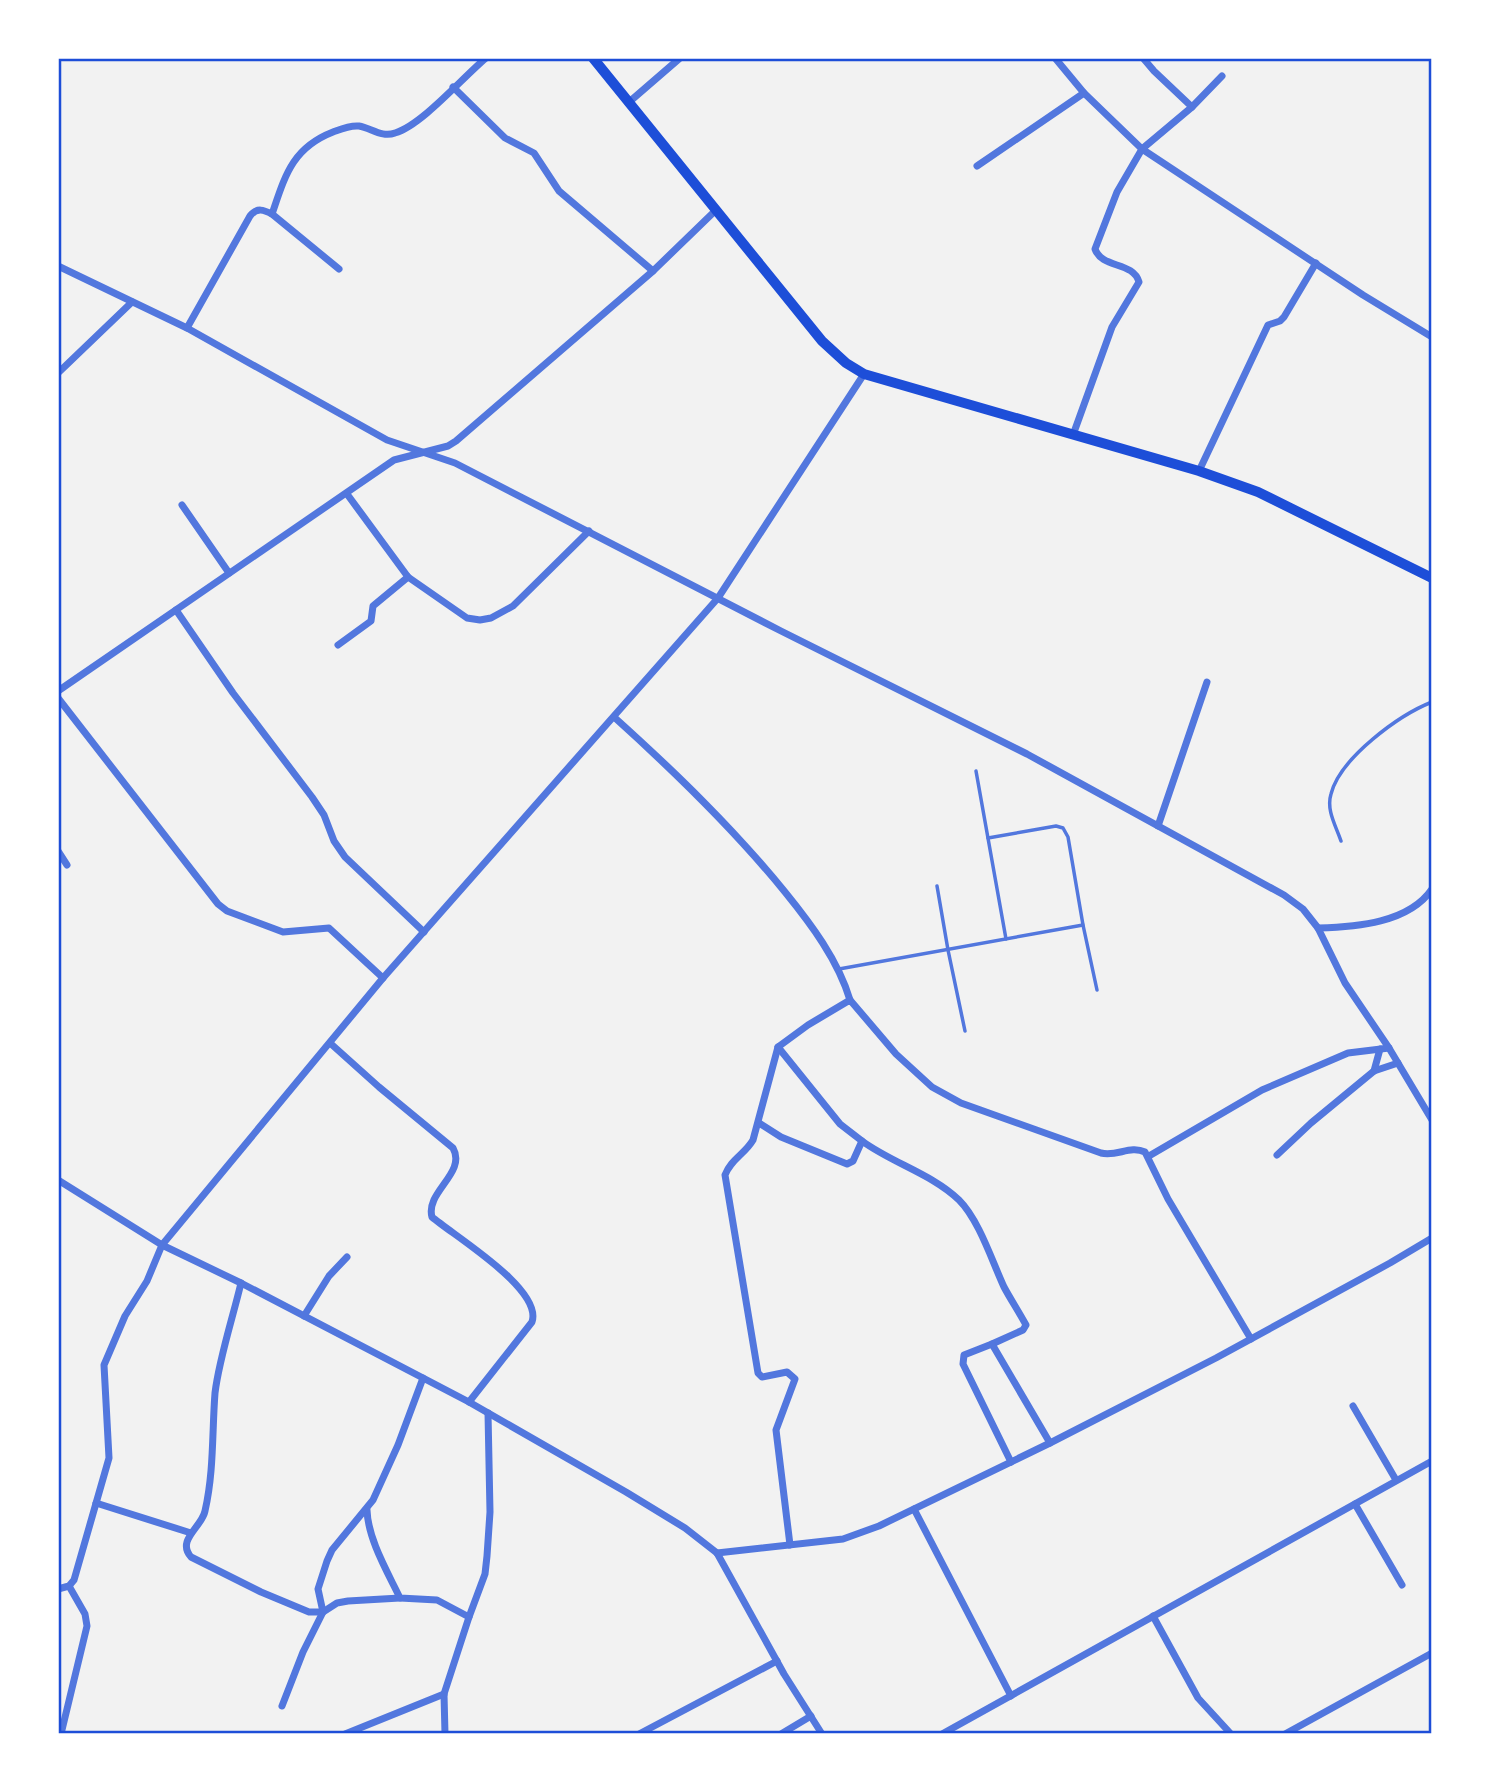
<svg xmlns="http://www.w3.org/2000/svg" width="1490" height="1792" viewBox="0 0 1490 1792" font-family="'Titillium Web',sans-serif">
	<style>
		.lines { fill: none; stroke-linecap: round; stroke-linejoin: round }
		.service { stroke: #5277de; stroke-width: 3.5 }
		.minor { stroke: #5277de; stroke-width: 7 }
		.secondary { stroke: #1d4ed8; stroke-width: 10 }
		.neatline { fill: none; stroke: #1d4ed8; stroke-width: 2.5 }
	</style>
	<rect width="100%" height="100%" fill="#f2f2f2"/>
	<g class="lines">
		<g class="service">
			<polyline points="976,771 1006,939"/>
			<polyline points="988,838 1056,826 1063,828 1068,837 1083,925 1097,990"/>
			<path d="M1341,841C1336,826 1326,810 1331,794C1340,758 1399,715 1432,702"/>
			<polyline points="937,886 948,950 965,1031"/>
			<polyline points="839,969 1083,925"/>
		</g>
		<g class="minor">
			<polyline points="1055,58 1084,93 1142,149 1363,295 1432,337"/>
			<polyline points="453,87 505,138 534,153 559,191 653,271"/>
			<polyline points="628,103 680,58"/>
			<polyline points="1192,107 1222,76"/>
			<polyline points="977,166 1084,93"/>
			<path d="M272,214C285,176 292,148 333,132C341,129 350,125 359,126C371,128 382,138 395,133C422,125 463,77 486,58"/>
			<polyline points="58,266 187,328 387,440 455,463 781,631 1027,754 1284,895 1303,909 1318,928 1345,983 1389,1048 1432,1120"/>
			<path d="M187,328L250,216C257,207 264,210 272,214L339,269"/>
			<polyline points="58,373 132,302"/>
			<path d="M1073,435L1112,327L1139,282C1133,261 1102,269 1095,249L1117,192L1142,149L1192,107L1154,71L1143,58"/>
			<polyline points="1199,471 1268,325 1280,321 1284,317 1316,263"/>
			<polyline points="347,494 408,577 467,618 480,620 491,618 513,606 589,531"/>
			<polyline points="182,505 229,573"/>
			<polyline points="176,610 233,693 312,797 324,815 334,841 345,857 424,932"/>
			<polyline points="338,645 371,621 373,606 408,577"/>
			<polyline points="58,691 394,460 448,446 456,441 653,271 716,210"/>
			<polyline points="58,698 218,904 227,911 283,932 329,928 383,978"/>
			<path d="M614,717C675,772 733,828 785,892C811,924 838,960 850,1000"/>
			<polyline points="1158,826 1207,682"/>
			<polyline points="58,851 67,865"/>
			<path d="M1318,928C1356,927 1409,923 1432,889"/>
			<path d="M330,1043L379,1087L453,1148C467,1173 425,1192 432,1217C454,1236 543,1289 532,1322L469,1402"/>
			<polyline points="778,1047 840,1124 862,1141"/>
			<polyline points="1374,1071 1380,1049"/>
			<path d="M759,1123L781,1137L847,1164L853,1161L862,1141C892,1163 932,1174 959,1200C979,1220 992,1261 1004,1287C1011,1300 1019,1312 1026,1325L1023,1330L992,1344L1050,1443"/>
			<polyline points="1277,1155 1311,1123 1374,1071 1398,1063"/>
			<polyline points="1149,1156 1262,1090 1348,1053 1389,1048"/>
			<polyline points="58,1180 162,1245 241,1283 469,1402 626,1492 685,1528 717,1553 784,1674 822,1734"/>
			<path d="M241,1283C233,1317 219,1359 215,1393C212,1432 214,1472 205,1511C202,1527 176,1540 191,1557L261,1592L309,1612H323L337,1603L348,1601L400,1598"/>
			<polyline points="304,1316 329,1276 347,1257"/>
			<polyline points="992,1344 964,1355 963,1364 1011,1462"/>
			<polyline points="1353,1406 1396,1480"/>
			<polyline points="96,1503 191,1533"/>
			<polyline points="1355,1504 1402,1585"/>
			<polyline points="914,1509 1011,1696"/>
			<path d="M367,1510C368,1539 387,1571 400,1598L437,1600L469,1617L444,1694L445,1734"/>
			<path d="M790,1545L776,1430L795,1379L787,1372L762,1377L758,1373L725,1175C731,1159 745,1154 753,1140L778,1047L808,1025L850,1000L896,1054L932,1087L961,1103L1101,1153C1117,1157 1130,1145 1145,1152L1168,1199L1251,1339"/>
			<polyline points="717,1553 843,1539 879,1526 1050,1443 1216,1358 1390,1263 1432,1238"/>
			<polyline points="58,1589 69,1586 74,1580 109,1458 104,1365 125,1316 147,1281 162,1245 383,978 718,598 864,374"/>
			<polyline points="1153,1616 1198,1698 1231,1734"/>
			<polyline points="469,1617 485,1574 487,1556 490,1512 488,1413"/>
			<polyline points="282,1706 303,1652 323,1612 318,1589 327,1561 332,1550 373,1500 398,1445 423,1378"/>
			<polyline points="61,1734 87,1626 85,1614 69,1586"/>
			<polyline points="345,1734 444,1694"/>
			<polyline points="639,1734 777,1661"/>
			<polyline points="781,1734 811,1716"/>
			<polyline points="942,1734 1432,1461"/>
			<polyline points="1285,1734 1432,1653"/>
		</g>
		<polyline class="secondary" points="593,58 822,341 846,363 864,374 1199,471 1258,492 1432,578"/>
	</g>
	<rect width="1490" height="1792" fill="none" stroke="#ffffff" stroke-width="119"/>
	<rect x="60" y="60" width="1370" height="1672" class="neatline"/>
</svg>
